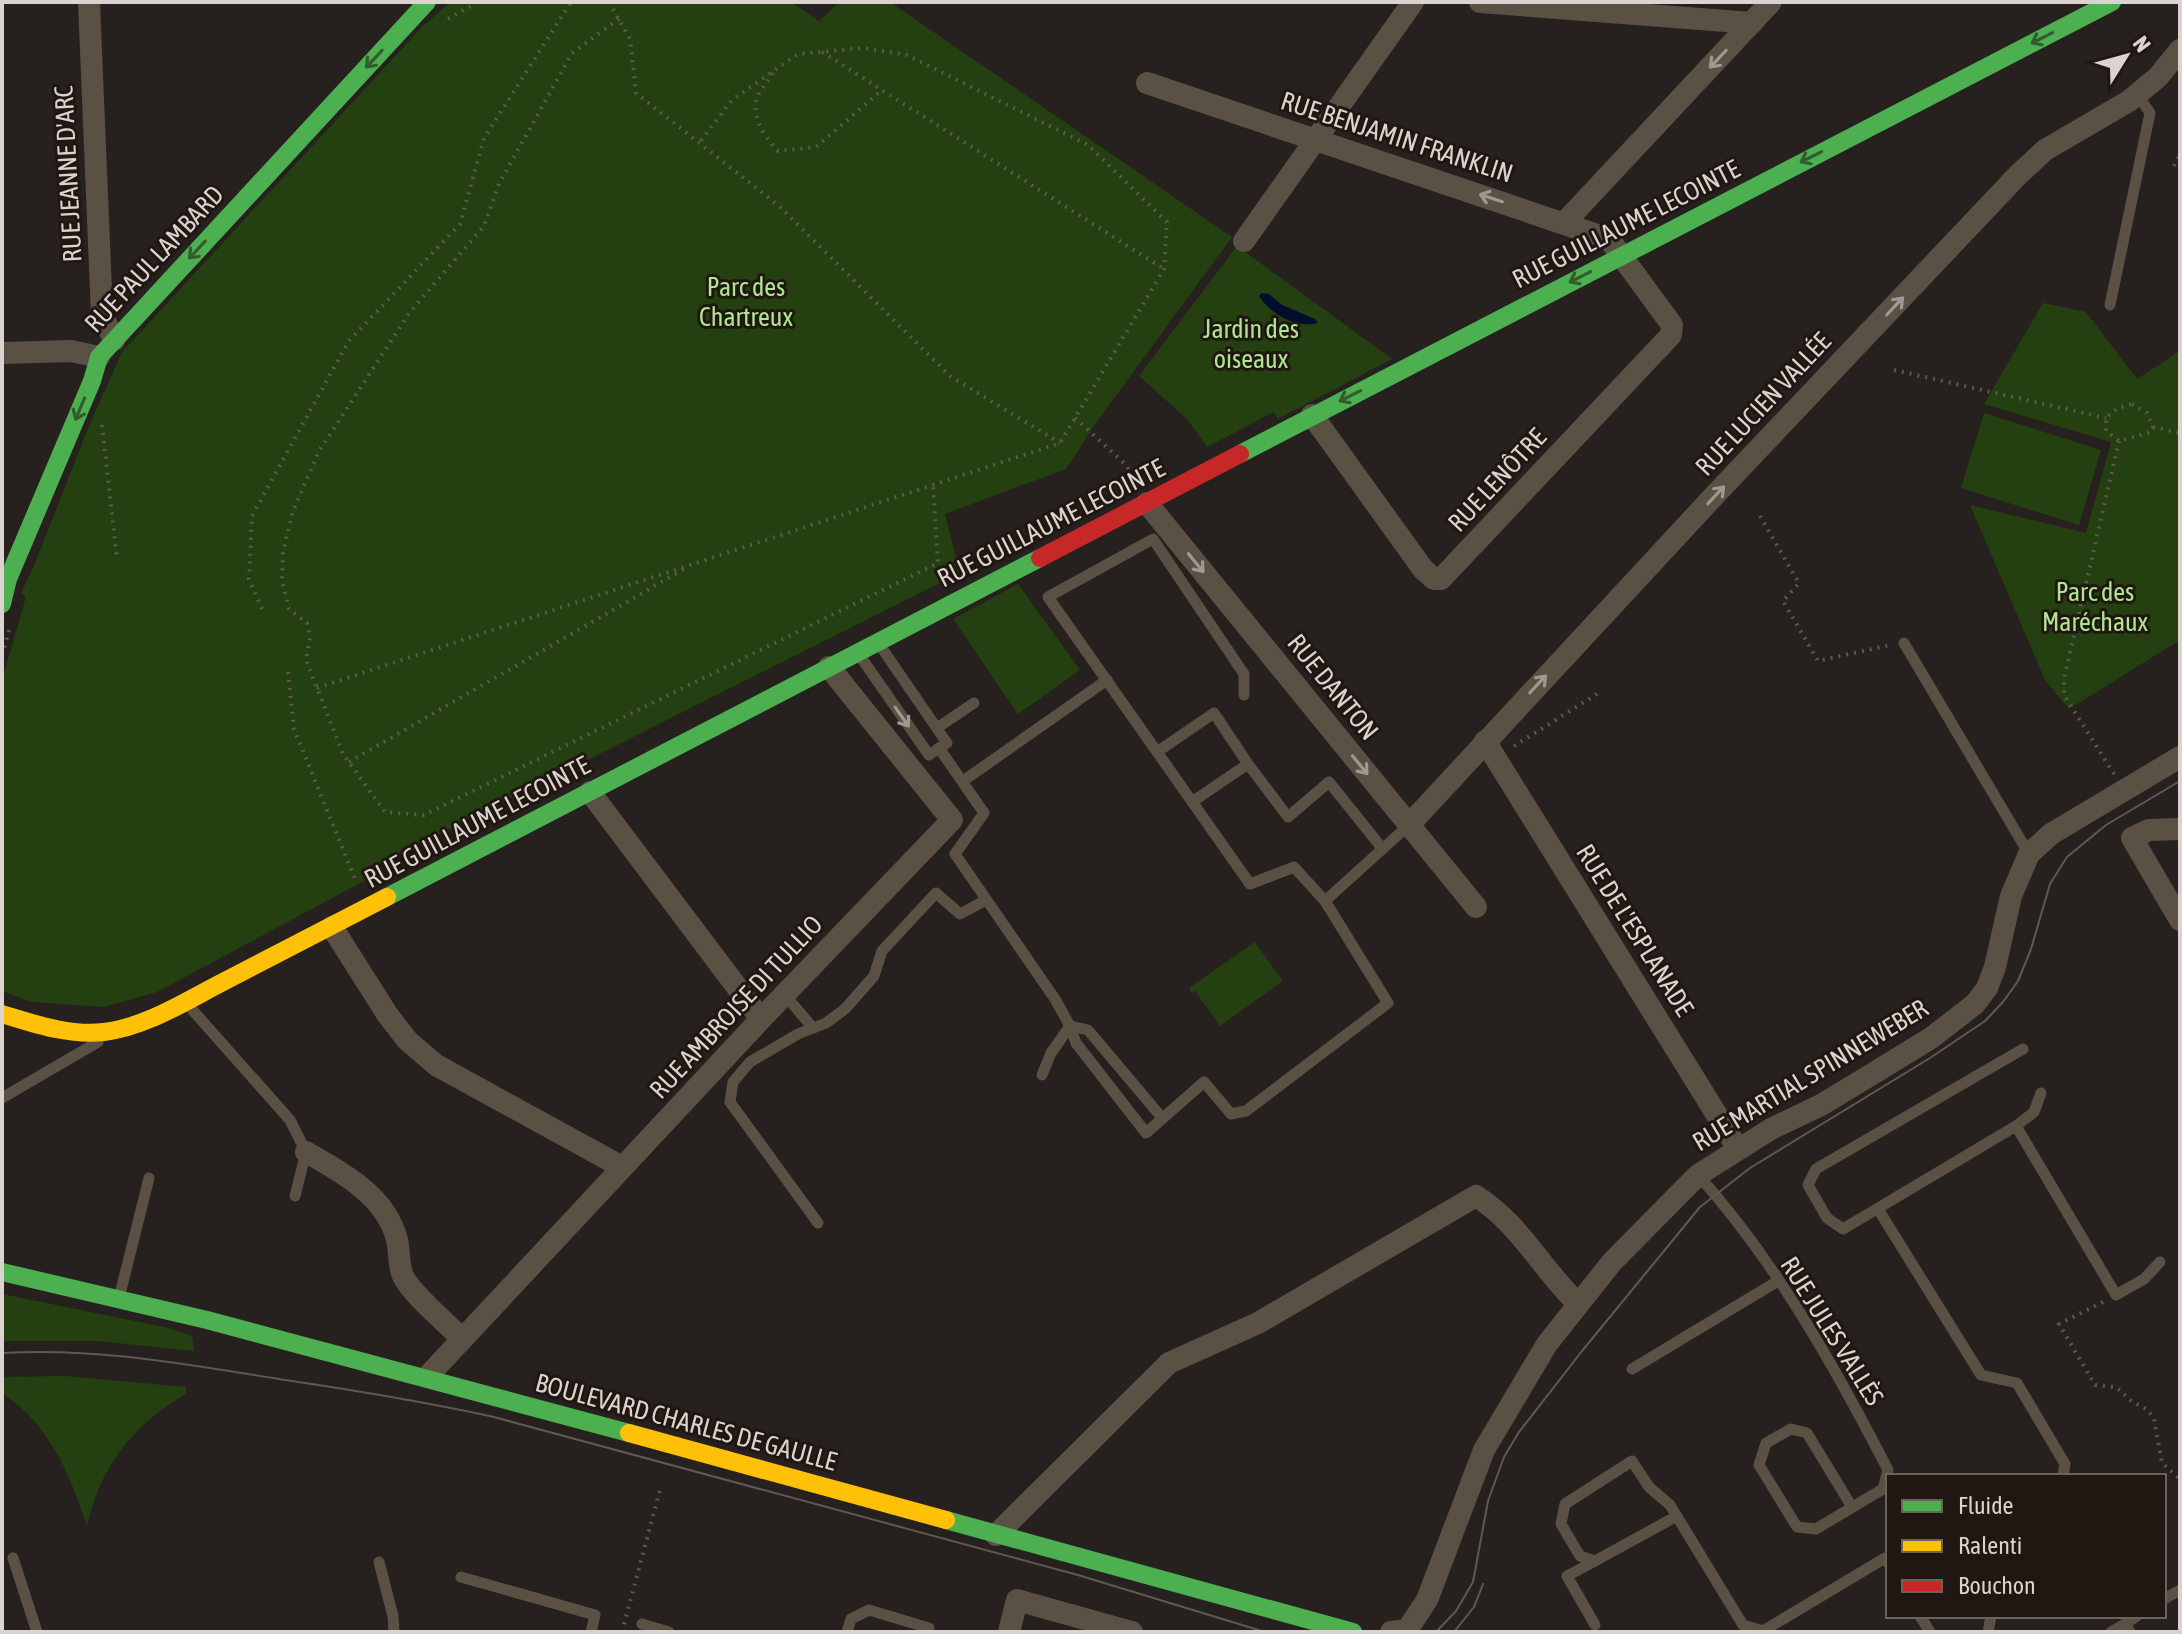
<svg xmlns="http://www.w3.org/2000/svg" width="2182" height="1634" viewBox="0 0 2182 1634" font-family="'Asap Condensed',sans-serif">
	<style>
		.green { fill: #244010 }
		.water { fill: #030e2f }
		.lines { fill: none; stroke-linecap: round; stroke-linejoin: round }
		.path { stroke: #5e574e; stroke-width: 4; stroke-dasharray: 2 6; stroke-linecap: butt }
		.lane { stroke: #5b5044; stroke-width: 11 }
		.street { stroke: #5b5044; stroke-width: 22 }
		.fast { stroke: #4caf50; stroke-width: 18 }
		.slow { stroke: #ffc107; stroke-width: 18 }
		.jam { stroke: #c62828; stroke-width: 18 }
		.tram { stroke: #605851; stroke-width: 2 }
		.oneway { stroke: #345b2e }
		.oneway2 { stroke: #a19890 }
		.labels { text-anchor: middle; stroke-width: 6; stroke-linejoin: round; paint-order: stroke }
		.street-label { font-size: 26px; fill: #dad3cf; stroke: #211712 }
		.park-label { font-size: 26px; fill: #ade690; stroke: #211712 }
	</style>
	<rect width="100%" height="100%" fill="#26211e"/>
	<g class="green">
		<polygon points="450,2 791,2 819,21 839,2 890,2 1232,237 1096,423 1066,469 945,514 960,573 378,865 377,874 157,992 104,1007 32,1002 2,991 2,680 26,597 21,593 34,566 88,428 122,352 422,27"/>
		<polygon points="1237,246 1392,359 1278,419 1274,412 1207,447 1187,419 1139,376"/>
		<polygon points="2043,303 2086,312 2137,379 2180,351 2180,640 2069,709 2045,680 1970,505 2086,533 2111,442 1984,404"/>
		<polygon points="1984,413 2101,450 2079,525 1961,488"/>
		<polygon points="1018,584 1080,670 1018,714 953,619"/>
		<polygon points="1255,942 1283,981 1220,1026 1195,991 1192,993 1189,988"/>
		<polygon points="2,1294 169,1328 192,1336 194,1351 98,1341 2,1341"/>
		<path d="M65,1376L186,1387V1394C134,1424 99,1467 87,1527C71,1475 49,1424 2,1393V1377Z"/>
	</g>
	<path class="water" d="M1262,293L1269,294L1282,305L1315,319L1318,323C1297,329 1270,314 1259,296Z"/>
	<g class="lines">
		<g class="path">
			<polyline points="609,2 630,39 636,93 779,206 950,376 1060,443"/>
			<polyline points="448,19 478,2"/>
			<polyline points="619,19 572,53 499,184 484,226 410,312 319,451 293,511 283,552 282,580 289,609 307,623 310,637 306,660 343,754 385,812 424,815 938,563 933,485"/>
			<polyline points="822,52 1164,269"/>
			<path d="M773,73C768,81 757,93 756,102C753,121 766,138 778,151L816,147L882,90"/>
			<polyline points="2174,166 2180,155"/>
			<polyline points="1894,370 2106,418"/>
			<polygon points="2132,404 2147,413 2153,427 2151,432 2119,441 2106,431 2106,418 2118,408"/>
			<polyline points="1075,418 1126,465 1134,480"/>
			<polyline points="102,425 117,559"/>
			<polyline points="2153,427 2180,433"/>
			<polyline points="1760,516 1799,583 1783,601 1818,661 1890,645"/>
			<polyline points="262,609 249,579 252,516 348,342 460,224 484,138 571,2"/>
			<polyline points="2,655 10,627"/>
			<polyline points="288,672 294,729 355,879"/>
			<polyline points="317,688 1060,443 1164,269 1167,222 1088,145 907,55 864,48 798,54 732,100 699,143"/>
			<polyline points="1514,746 1597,694"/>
			<polyline points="349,762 684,569"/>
			<polyline points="2114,774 2064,695 2064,679 2119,441"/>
			<polyline points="2103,1302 2059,1324 2095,1385 2116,1387 2130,1400 2148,1410 2154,1419 2162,1463 2180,1479"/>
			<polyline points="622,1632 661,1486"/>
		</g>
		<g class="lane">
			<polyline points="2110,305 2150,113 2137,94"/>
			<polyline points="1904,643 2029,854"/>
			<polyline points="860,656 929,755 947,743 879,644"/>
			<polyline points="1244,695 1244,674 1153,539 1048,597 1250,884 1294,867 1325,901"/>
			<polyline points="937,728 974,703"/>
			<polyline points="939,748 984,813 955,854 1055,999 1070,1026 1076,1043 1146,1133 1204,1082 1231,1114 1246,1111 1388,1003 1325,901 1409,825"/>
			<polyline points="1157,752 1214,713 1248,764 1192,802"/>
			<polyline points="1248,764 1288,817 1329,782 1382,848"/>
			<polyline points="963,781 1107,680"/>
			<polyline points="785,995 813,1028"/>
			<polyline points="188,1005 290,1120 306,1152 295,1196"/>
			<polyline points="2023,1049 1816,1169 1808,1185 1827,1218 1843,1229 2016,1126 2034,1112 2041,1093"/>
			<polyline points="1042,1075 1051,1053 1070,1026 1088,1030 1158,1113"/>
			<polyline points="2,1098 98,1042"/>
			<polyline points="2016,1126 2116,1295 2144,1279 2160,1262"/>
			<path d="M1698,1175C1776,1262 1835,1367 1888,1470L1883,1489L1816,1529L1797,1527L1759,1465L1766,1443L1791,1429L1807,1433L1852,1507"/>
			<polyline points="1878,1209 1981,1375 2017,1383 2065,1464 2063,1476"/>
			<polyline points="818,1223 730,1102 733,1082 750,1062 798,1034 826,1023 845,1009 874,976 882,951 936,893 960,914 986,900"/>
			<polyline points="119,1298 149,1178"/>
			<polyline points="1632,1369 1778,1281"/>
			<polyline points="1677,1516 1595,1561 1580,1556 1561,1524 1565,1504 1632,1461 1649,1487 1670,1505 1743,1625 1763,1631 1885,1558 1888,1563"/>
			<polyline points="13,1558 37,1632"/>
			<polyline points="1595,1561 1567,1576 1595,1625"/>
			<polyline points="379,1562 393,1616 394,1632"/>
			<polyline points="461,1577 595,1615 591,1632"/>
			<polyline points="2164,1599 2180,1590"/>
			<polyline points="1920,1616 1930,1632"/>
			<polyline points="642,1624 669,1632"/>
			<polyline points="2125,1624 2137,1616"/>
			<polyline points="847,1632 851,1619 869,1610 929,1628"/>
			<polyline points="1988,1632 1991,1616"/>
			<polyline points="2111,1632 2125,1624 2130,1632"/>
		</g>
		<g class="street">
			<polyline points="89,2 102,315 114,340"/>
			<polyline points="1480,2 1752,23"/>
			<polyline points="1147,83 1609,239 1672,325 1671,335 1441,579 1434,579 1423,569 1312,415"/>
			<polyline points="1565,222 1771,2"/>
			<polyline points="1244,241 1413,2"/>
			<polyline points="2,353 71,351 99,357"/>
			<polyline points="1147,503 1476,907"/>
			<polyline points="1485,741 1738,1149"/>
			<polyline points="590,792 761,1019"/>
			<polyline points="1409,825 1713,497 2018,175 2045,150 2129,101 2158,77 2180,50"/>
			<polyline points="2180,829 2149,830 2132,838 2180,920"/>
			<polyline points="332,927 387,1014 407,1040 436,1065 622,1167"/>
			<path d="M306,1152C342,1172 387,1197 397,1240C400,1252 398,1265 403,1276C412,1295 447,1323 462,1339"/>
			<polyline points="427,1377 761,1019 952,820 829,667"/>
			<path d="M996,1535L1169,1363L1258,1323L1476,1196C1520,1224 1541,1268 1578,1304"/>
			<polyline points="1009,1632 1017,1600 1132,1632"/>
			<polyline points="1391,1632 1407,1630 1427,1600 1484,1450 1547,1344 1612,1262 1698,1175 1771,1129 1821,1105 1869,1076 1931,1038 1975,1004 1987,988 1995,967 2011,896 2029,854 2051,834 2180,757"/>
		</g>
		<g class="fast">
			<polyline points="1240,454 2112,2"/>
			<polyline points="2,604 8,579 92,381 99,357 427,2"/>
			<polyline points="387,897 1040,558"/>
			<polyline points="2,1272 207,1320 629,1433"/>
			<polyline points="946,1520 1353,1632"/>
		</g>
		<g class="slow">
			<path d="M2,1014C35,1024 69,1036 104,1032C146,1027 186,1001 223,982C278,954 332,925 387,897"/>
			<polyline points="629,1433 946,1520"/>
		</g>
		<polyline class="jam" points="1040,558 1240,454"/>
		<g class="tram">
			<path d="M2,1353C101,1347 195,1366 292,1381C359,1391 424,1402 490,1416L1078,1575L1265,1632"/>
			<polyline points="1436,1632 1456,1611 1473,1582 1488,1501 1504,1457 1519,1432 1582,1351 1700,1207 1750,1168 1930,1058 1985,1021 2003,1002 2018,981 2031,949 2050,884 2067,857 2106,825 2180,781"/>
			<polyline points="1454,1632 1474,1607 1483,1584"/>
		</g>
	</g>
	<defs><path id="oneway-shaft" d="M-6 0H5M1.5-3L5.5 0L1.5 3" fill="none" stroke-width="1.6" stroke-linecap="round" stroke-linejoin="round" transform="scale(2)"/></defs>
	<g class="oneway">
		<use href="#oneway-shaft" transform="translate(2042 38) rotate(153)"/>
		<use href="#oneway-shaft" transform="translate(374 59) rotate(133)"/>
		<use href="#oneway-shaft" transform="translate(1811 157) rotate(153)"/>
		<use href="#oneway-shaft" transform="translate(197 250) rotate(133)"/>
		<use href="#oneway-shaft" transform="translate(1580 277) rotate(153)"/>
		<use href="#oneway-shaft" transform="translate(1350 396) rotate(153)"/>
		<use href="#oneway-shaft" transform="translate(80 409) rotate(113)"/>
	</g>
	<g class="oneway2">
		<use href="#oneway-shaft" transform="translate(1718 59) rotate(133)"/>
		<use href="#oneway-shaft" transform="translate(1491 198) rotate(-162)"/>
		<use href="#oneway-shaft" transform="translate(1895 306) rotate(-47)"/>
		<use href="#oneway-shaft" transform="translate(1716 495) rotate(-47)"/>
		<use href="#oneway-shaft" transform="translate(1196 563) rotate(51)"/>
		<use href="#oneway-shaft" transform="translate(1538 684) rotate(-47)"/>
		<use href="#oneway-shaft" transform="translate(902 717) rotate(55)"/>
		<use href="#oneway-shaft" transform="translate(1360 765) rotate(51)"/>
	</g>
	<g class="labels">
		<g class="street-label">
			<text transform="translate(1397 137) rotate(18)" y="9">RUE BENJAMIN FRANKLIN</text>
			<text transform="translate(68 174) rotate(-93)" y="9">RUE JEANNE D'ARC</text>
			<text transform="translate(1626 224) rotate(-27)" y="9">RUE GUILLAUME LECOINTE</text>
			<text transform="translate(154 259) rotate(-47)" y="9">RUE PAUL LAMBARD</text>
			<text transform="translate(1763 404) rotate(-47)" y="9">RUE LUCIEN VALLÉE</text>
			<text transform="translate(1497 480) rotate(-47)" y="9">RUE LENÔTRE</text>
			<text transform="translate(1051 523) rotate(-27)" y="9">RUE GUILLAUME LECOINTE</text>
			<text transform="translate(1333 687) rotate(51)" y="9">RUE DANTON</text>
			<text transform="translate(477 822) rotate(-28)" y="9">RUE GUILLAUME LECOINTE</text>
			<text transform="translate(1635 930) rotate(58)" y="9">RUE DE L'ESPLANADE</text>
			<text transform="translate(736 1007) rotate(-47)" y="9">RUE AMBROISE DI TULLIO</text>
			<text transform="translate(1810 1075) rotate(-31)" y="9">RUE MARTIAL SPINNEWEBER</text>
			<text transform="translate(1832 1331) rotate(58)" y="9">RUE JULES VALLÈS</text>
			<text transform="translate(686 1422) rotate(15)" y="9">BOULEVARD CHARLES DE GAULLE</text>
		</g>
		<g class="park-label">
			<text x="746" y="296">Parc des<tspan x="746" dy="30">Chartreux</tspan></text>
			<text x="1251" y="338">Jardin des<tspan x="1251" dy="30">oiseaux</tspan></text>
			<text x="2095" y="601">Parc des<tspan x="2095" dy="30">Maréchaux</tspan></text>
		</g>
	</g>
	<rect width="2182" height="1634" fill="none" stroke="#dad3cf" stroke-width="8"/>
	<rect x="1886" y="1474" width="280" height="144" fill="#211712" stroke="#6b625e" stroke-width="2"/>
	<rect x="1902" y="1500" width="40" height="12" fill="#4caf50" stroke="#6b625e" stroke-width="2"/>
	<text x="1958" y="1514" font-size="24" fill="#dad3cf">Fluide</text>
	<rect x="1902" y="1540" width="40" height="12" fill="#ffc107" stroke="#6b625e" stroke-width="2"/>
	<text x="1958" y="1554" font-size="24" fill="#dad3cf">Ralenti</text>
	<rect x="1902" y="1580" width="40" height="12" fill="#c62828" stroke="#6b625e" stroke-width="2"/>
	<text x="1958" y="1594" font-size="24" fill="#dad3cf">Bouchon</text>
	<g transform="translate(2126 56) rotate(53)" stroke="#211712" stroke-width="6" paint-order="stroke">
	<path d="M0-6L14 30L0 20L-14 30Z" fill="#dad3cf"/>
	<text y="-12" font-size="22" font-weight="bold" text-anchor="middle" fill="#dad3cf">N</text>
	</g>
</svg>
